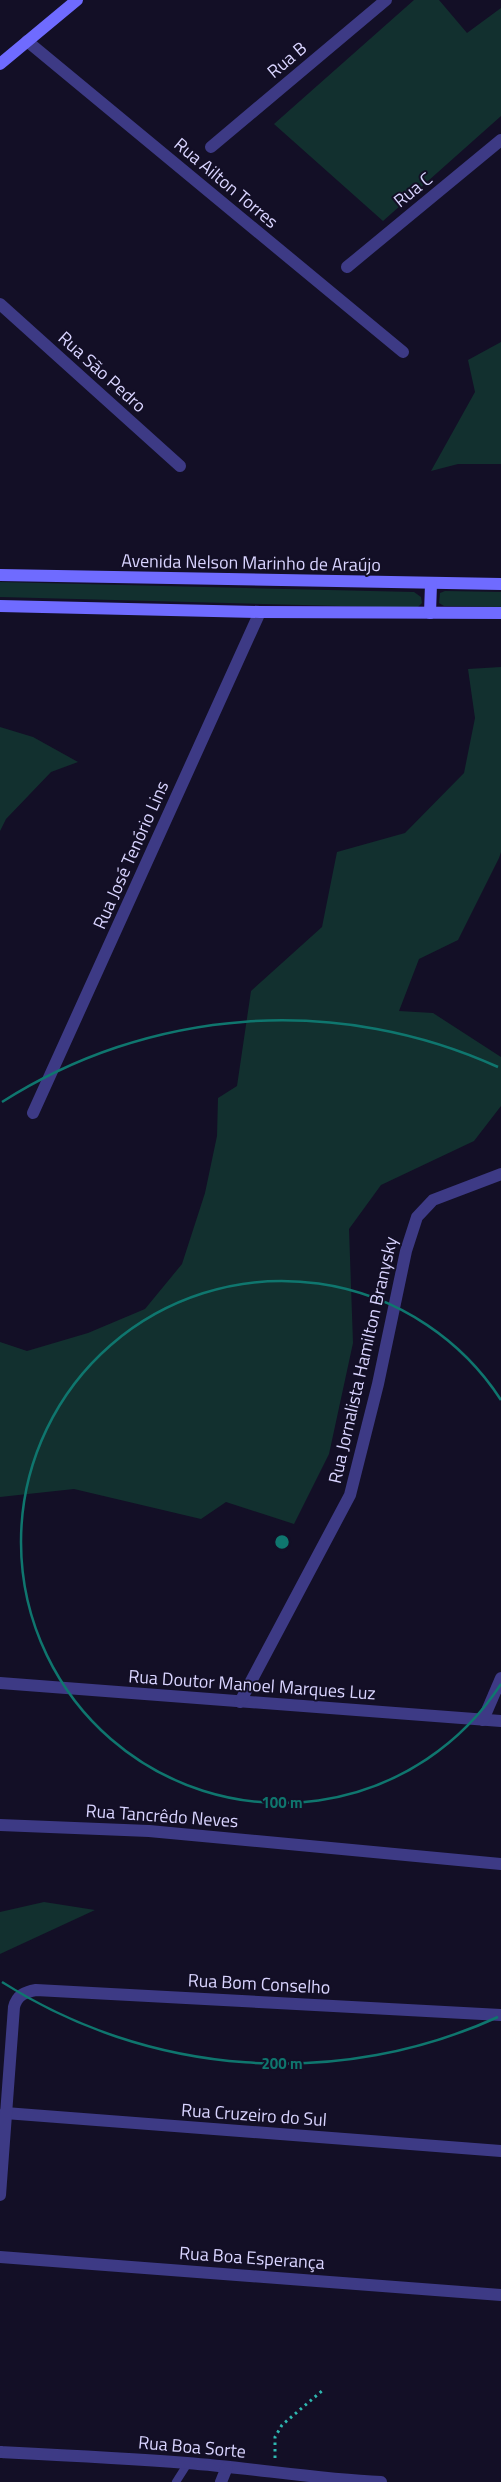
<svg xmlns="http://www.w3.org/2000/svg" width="501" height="2482" viewBox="0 0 501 2482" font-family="'Titillium Web',sans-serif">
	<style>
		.green { fill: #12302f }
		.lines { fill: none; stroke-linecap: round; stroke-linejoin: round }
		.path { stroke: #2fb8b0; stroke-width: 3; stroke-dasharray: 2.5 4; stroke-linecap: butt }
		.lane { stroke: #3d3a85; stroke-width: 8 }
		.street { stroke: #3d3a85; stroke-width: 12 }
		.secondary { stroke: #6f6bff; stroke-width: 12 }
		.ring { fill: none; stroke: #0f766e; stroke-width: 2.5 }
		.labels { text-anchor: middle; stroke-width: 4; stroke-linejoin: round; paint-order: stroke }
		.street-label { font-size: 18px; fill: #d9d4ff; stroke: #130f26 }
		.centre { fill: #0f766e; stroke: #130f26; stroke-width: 2.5 }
		.ring-label { font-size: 15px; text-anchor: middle; font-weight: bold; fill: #0f766e; stroke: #130f26; stroke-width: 4; stroke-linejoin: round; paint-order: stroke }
	</style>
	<rect width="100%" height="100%" fill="#130f26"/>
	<g class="green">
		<polygon points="414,0 439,0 467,33 501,8 501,116 383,221 274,124"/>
		<polygon points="501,342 501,464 458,464 431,471 475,392 468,360"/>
		<polygon points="0,582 414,592 421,597 422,603 417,608 0,597"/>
		<polygon points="445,591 501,592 501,607 444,606 439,603 440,593"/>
		<polygon points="501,667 501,852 499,858 458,940 419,959 399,1011 433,1013 501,1057 501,1106 474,1141 381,1185 349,1229 353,1343 329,1454 294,1524 226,1502 201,1519 74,1489 0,1497 0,1342 27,1351 88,1333 145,1309 182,1264 205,1193 217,1136 218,1098 237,1086 251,991 322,927 337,852 405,833 464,773 475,718 468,669"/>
		<polygon points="0,727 33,737 78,762 51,772 6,819 0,831"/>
		<polygon points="44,1902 95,1910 0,1954 0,1912"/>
	</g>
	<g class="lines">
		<polyline class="path" points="275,2458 275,2437 282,2425 323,2390"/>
		<polyline class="lane" points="176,2482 188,2463"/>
		<g class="street">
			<polyline points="27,41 403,352"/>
			<polyline points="211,147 386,0"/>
			<polyline points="347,267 501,140"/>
			<polyline points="0,304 180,466"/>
			<polyline points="33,1113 260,612"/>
			<polyline points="0,1683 501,1721"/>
			<polyline points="240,1702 350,1495 378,1384 406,1251 417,1217 433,1200 501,1174"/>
			<polyline points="483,1720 501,1678"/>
			<polyline points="0,1825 149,1831 501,1864"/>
			<polyline points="5,2113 501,2151"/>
			<path d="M0,2195L14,2007C17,1995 25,1992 36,1990L501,2015"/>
			<polyline points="0,2257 501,2295"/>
			<path d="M0,2452C62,2455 125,2458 187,2463C252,2468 316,2479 381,2482"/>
			<polyline points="221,2482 227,2467"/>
		</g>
		<g class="secondary">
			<polyline points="0,64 77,0"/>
			<polyline points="0,575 501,584"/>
			<polyline points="0,606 260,612 501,613"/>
			<polyline points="430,613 431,584"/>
		</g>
	</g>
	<g class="ring">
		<path d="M501 1684A261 261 0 1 1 501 1400"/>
		<path d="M498 2017A522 522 0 0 1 2 1982M2 1102A522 522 0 0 1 498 1067"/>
	</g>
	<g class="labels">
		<g class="street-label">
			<text transform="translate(287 60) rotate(-40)" y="6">Rua B</text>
			<text transform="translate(226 183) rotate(40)" y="6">Rua Ailton Torres</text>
			<text transform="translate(413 190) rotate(-39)" y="6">Rua C</text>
			<text transform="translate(102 372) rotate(42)" y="6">Rua São Pedro</text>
			<text transform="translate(251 563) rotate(1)" y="6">Avenida Nelson Marinho de Araújo</text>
			<text transform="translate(131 855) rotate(-66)" y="6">Rua José Tenório Lins</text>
			<text transform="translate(363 1360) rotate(-77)" y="6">Rua Jornalista Hamilton Branysky</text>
			<text transform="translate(252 1685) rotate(4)" y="6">Rua Doutor Manoel Marques Luz</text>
			<text transform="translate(162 1816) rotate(4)" y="6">Rua Tancrêdo Neves</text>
			<text transform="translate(259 1984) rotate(3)" y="6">Rua Bom Conselho</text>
			<text transform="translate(254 2115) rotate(4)" y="6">Rua Cruzeiro do Sul</text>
			<text transform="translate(252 2258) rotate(4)" y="6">Rua Boa Esperança</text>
			<text transform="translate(192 2447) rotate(5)" y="6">Rua Boa Sorte</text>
		</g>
	</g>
	<circle cx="282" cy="1542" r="8" class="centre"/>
	<g class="ring-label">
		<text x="282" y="1808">100 m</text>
		<text x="282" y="2069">200 m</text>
	</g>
</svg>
